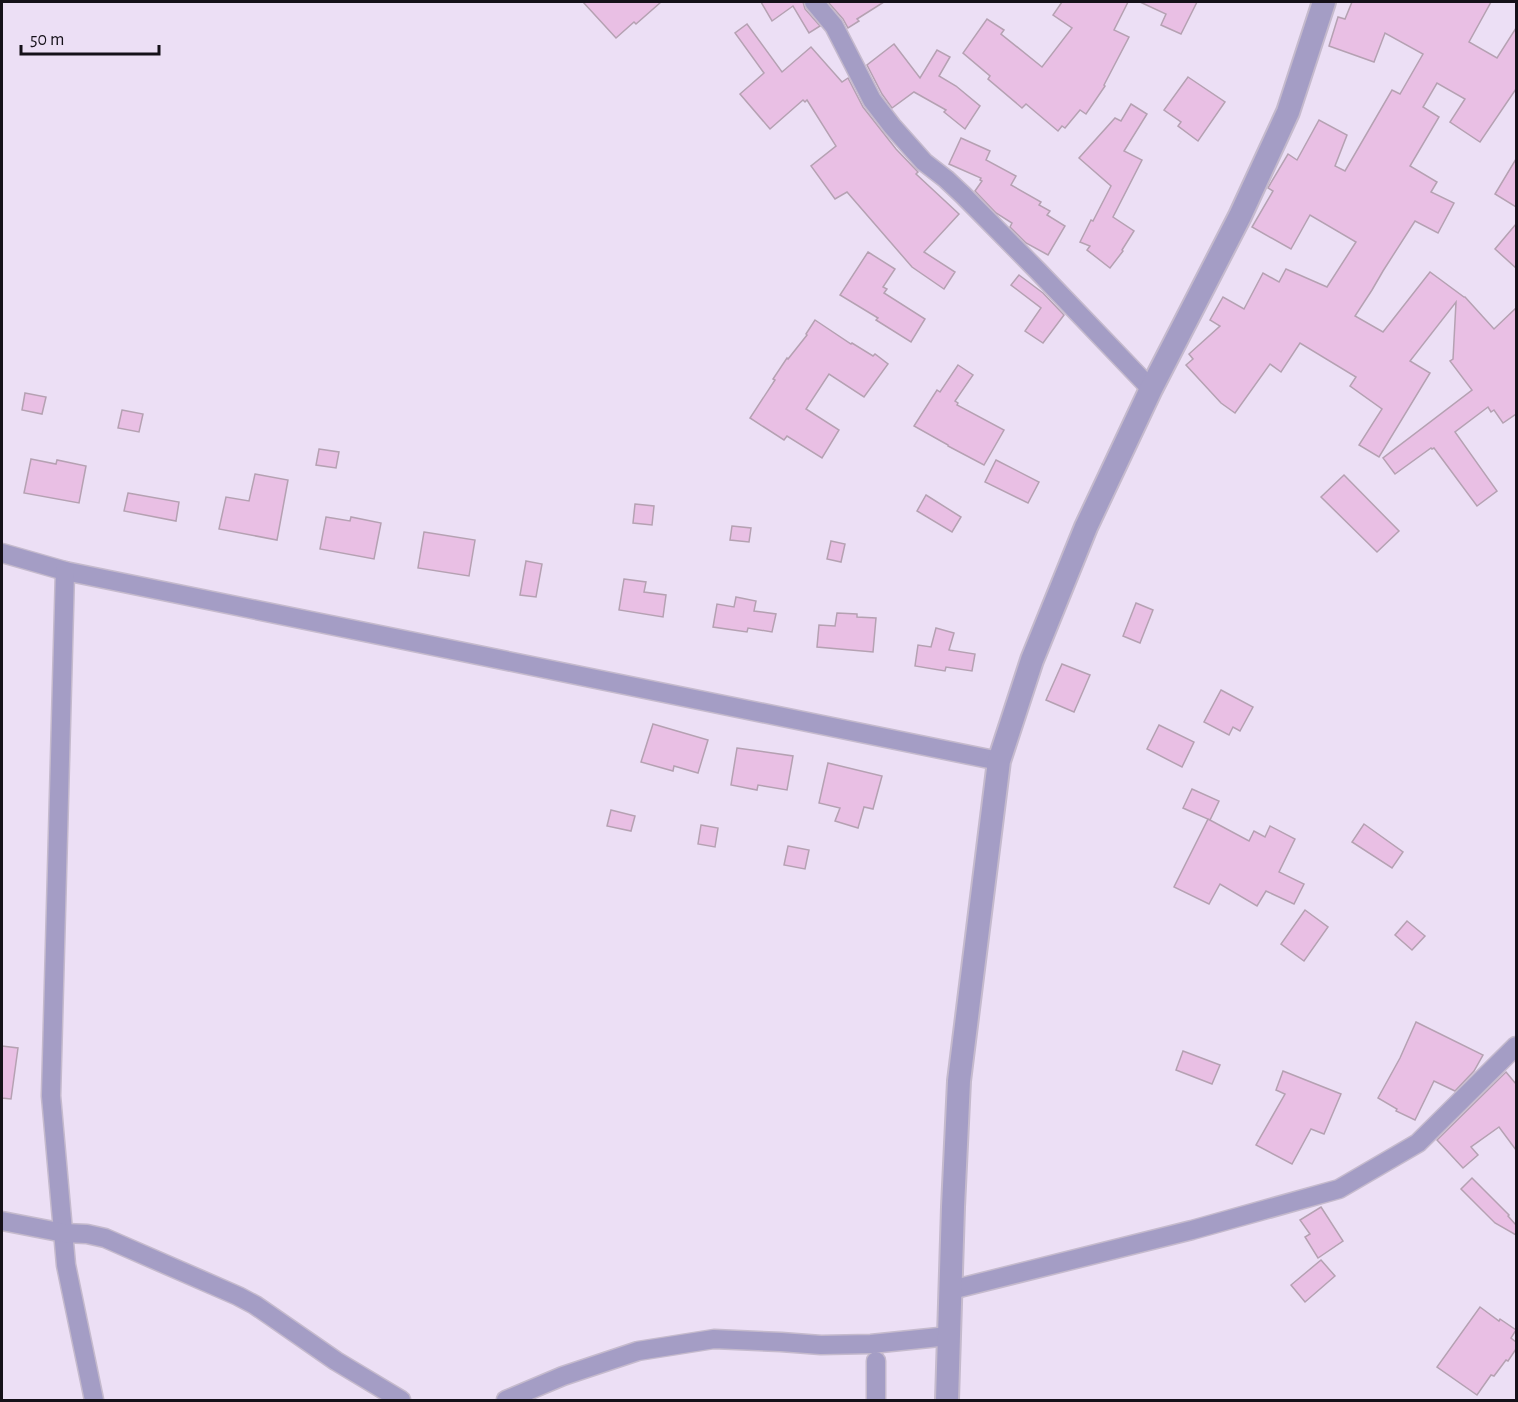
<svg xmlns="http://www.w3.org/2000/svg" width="1518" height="1402" viewBox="0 0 1518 1402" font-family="'Alegreya Sans',sans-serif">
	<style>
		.building { fill: #e9bfe4; stroke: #b5a1b2; stroke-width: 1.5 }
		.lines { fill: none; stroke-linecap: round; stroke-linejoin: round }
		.minor-casing { stroke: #c5bacd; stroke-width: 21 }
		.tertiary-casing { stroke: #c5bacd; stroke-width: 26 }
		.minor { stroke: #a49dc5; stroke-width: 18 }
		.tertiary { stroke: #a49dc5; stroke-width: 22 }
	</style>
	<rect width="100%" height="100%" fill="#ecdff5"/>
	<g class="building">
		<polygon points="583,2 661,2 636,24 634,22 616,38"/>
		<polygon points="761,2 803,2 805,9 820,26 809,33 793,6 772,21"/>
		<polygon points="828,2 884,2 857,19 859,21 848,28 843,19"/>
		<polygon points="1062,2 1128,2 1114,30 1129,37 1104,85 1105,86 1086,114 1080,110 1065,128 1062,126 1058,131 1026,104 1022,108 988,79 990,76 963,53 987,19 1004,30 1001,34 1042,67 1072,28 1053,15"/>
		<polygon points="1140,2 1197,2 1181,34 1161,25 1166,14"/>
		<polygon points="1352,2 1491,2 1469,42 1497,58 1516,28 1516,89 1480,142 1450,122 1465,99 1437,83 1423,107 1439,117 1410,166 1437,182 1431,192 1454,203 1438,233 1415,221 1383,271 1372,290 1355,316 1383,332 1430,272 1464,297 1465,297 1494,329 1516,308 1516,414 1503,423 1494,410 1491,412 1488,407 1455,432 1497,491 1477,506 1434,448 1432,449 1431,448 1395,474 1383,458 1472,390 1450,361 1453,359 1456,302 1410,361 1430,373 1379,457 1359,445 1382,409 1350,386 1356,377 1300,343 1281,372 1270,364 1235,413 1221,403 1186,365 1193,359 1189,354 1220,326 1210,320 1223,297 1244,309 1263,273 1279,282 1286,269 1327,287 1356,242 1310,215 1291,249 1252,227 1273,191 1268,188 1269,186 1288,154 1297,160 1319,120 1347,135 1335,166 1345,171 1392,90 1400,94 1423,54 1385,33 1374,62 1329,46 1338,17 1345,19"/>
		<polygon points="747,24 782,72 811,47 842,82 848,78 863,107 896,149 918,172 916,174 959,214 924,252 955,272 944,289 912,267 847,192 835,199 811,166 836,146 807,100 805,102 803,100 770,129 740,94 764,73 735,33"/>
		<polygon points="894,44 920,78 937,50 950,57 939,76 956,86 980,106 965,129 944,112 946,110 914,92 892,108 882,94 867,65"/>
		<polygon points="1188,77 1225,102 1198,141 1178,126 1181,122 1164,110"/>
		<polygon points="1131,104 1147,114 1124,151 1142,160 1113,217 1134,231 1122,250 1123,251 1110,268 1087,250 1090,246 1080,242 1091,220 1093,221 1111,186 1079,158 1115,118 1121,121"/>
		<polygon points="961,138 990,151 986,160 1016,176 1011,185 1041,202 1039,205 1050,211 1047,215 1065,226 1048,255 1026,243 1010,227 1012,223 996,213 975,191 982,181 980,180 981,178 949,164"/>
		<polygon points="1516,159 1516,207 1495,194"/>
		<polygon points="1516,224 1516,268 1495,249"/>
		<polygon points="868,252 895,269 883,287 887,289 884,293 925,319 911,342 876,320 878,318 840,295"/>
		<polygon points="1019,275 1043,293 1064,315 1043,343 1025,331 1041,308 1011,285"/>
		<polygon points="815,320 851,344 852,343 873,356 875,354 888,364 864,397 829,374 806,409 839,430 822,458 787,436 784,440 750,418 775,380 773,379 787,358 788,359 807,335 806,334"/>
		<polygon points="958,365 973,375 955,401 958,403 957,405 1004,430 984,465 948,446 948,445 914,426 937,390 940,392"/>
		<polygon points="25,393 46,397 42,414 22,410"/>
		<polygon points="122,410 143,414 139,432 118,428"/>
		<polygon points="319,449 339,452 336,468 316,465"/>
		<polygon points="31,459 56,464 57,460 86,466 79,503 24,493"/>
		<polygon points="996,460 1039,482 1028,503 985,482"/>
		<polygon points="255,474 288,480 277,540 219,529 226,497 249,501"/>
		<polygon points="1344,475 1399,531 1377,552 1321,497"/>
		<polygon points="128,493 179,502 176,521 124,511"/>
		<polygon points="926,495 961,517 952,532 917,511"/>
		<polygon points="635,504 654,506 652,525 633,523"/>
		<polygon points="326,517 350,521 351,517 381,523 374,559 320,549"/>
		<polygon points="732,526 751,528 749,542 730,540"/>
		<polygon points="424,532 475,540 469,576 418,568"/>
		<polygon points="831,541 845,544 841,562 827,559"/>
		<polygon points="526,561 542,564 536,597 520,595"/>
		<polygon points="624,579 646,582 644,592 666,595 663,617 619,610"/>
		<polygon points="736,597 756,601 754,611 776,614 772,632 748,628 747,632 713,627 717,604 734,607"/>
		<polygon points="1136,603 1153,610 1140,643 1123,636"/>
		<polygon points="837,613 857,614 857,617 876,618 873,652 817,647 819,625 835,626"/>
		<polygon points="936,628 954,633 949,650 975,654 972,671 946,667 945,671 915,666 918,645 931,647"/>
		<polygon points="1062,664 1090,675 1074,712 1046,700"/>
		<polygon points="1221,690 1253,707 1240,731 1233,727 1229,735 1204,722"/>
		<polygon points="653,724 708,740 698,773 674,766 673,771 641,762"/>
		<polygon points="1159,725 1194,742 1182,767 1147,749"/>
		<polygon points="737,748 793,756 787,790 758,785 757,790 731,785"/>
		<polygon points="828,763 882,776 873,809 864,807 858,828 835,821 840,808 819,803"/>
		<polygon points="1192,789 1219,801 1210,820 1208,819 1249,841 1254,831 1265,837 1270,826 1295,839 1279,872 1304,884 1294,904 1266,891 1257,906 1220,884 1209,904 1174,887 1208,819 1183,808"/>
		<polygon points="611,810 635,816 631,831 607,826"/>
		<polygon points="1364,824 1403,852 1392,868 1352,842"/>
		<polygon points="701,825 718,828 715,847 698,844"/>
		<polygon points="788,846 809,850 805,869 784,865"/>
		<polygon points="1305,910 1328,927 1304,961 1281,944"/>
		<polygon points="1407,921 1425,936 1412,950 1395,935"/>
		<polygon points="1416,1022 1483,1055 1474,1071 1455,1091 1434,1081 1415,1120 1396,1111 1397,1109 1378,1098 1400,1058"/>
		<polygon points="2,1046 18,1048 11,1099 2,1098"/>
		<polygon points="1183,1051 1220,1065 1212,1084 1176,1070"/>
		<polygon points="1283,1071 1341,1094 1324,1134 1311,1129 1292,1164 1256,1145 1285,1094 1276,1090"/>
		<polygon points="1506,1072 1516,1084 1516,1150 1499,1127 1471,1147 1478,1155 1463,1168 1437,1140"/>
		<polygon points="1472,1178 1509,1215 1508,1216 1516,1225 1516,1235 1495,1223 1461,1189"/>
		<polygon points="1321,1207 1343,1241 1318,1258 1305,1237 1310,1234 1300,1220"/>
		<polygon points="1321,1260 1335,1276 1305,1302 1291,1285"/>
		<polygon points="1480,1307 1499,1321 1500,1319 1516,1330 1511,1338 1516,1342 1516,1349 1508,1361 1506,1360 1494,1376 1491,1375 1477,1395 1437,1367"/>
	</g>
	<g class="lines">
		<defs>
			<g id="minor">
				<polyline points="814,2 834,26 872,100 892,126 924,162 946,179 963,195 1038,271 1151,389"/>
				<polyline points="2,553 65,571 999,761"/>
				<polyline points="65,571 51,1096 66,1265 94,1400"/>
				<polyline points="2,1221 64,1233 87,1234 105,1238 238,1296 255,1305 336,1361 401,1400"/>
				<polyline points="951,1290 1192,1230 1339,1189 1418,1143 1516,1046"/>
				<polyline points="506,1400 563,1376 638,1351 714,1339 781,1342 821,1345 871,1344 949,1336"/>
				<polyline points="876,1400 876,1361"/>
			</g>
			<polyline id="tertiary" points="947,1400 953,1207 959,1081 999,761 1032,660 1086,527 1151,389 1240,216 1288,112 1324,2"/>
		</defs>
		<use href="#minor" class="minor-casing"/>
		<use href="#tertiary" class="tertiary-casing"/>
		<use href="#minor" class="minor"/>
		<use href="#tertiary" class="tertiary"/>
	</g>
	<rect width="1518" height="1402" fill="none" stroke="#151119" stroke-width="6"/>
	<path d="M21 45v9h138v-9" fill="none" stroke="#151119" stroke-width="3"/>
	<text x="30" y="45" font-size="18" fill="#151119" stroke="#ecdff5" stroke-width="4.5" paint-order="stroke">50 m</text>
</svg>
